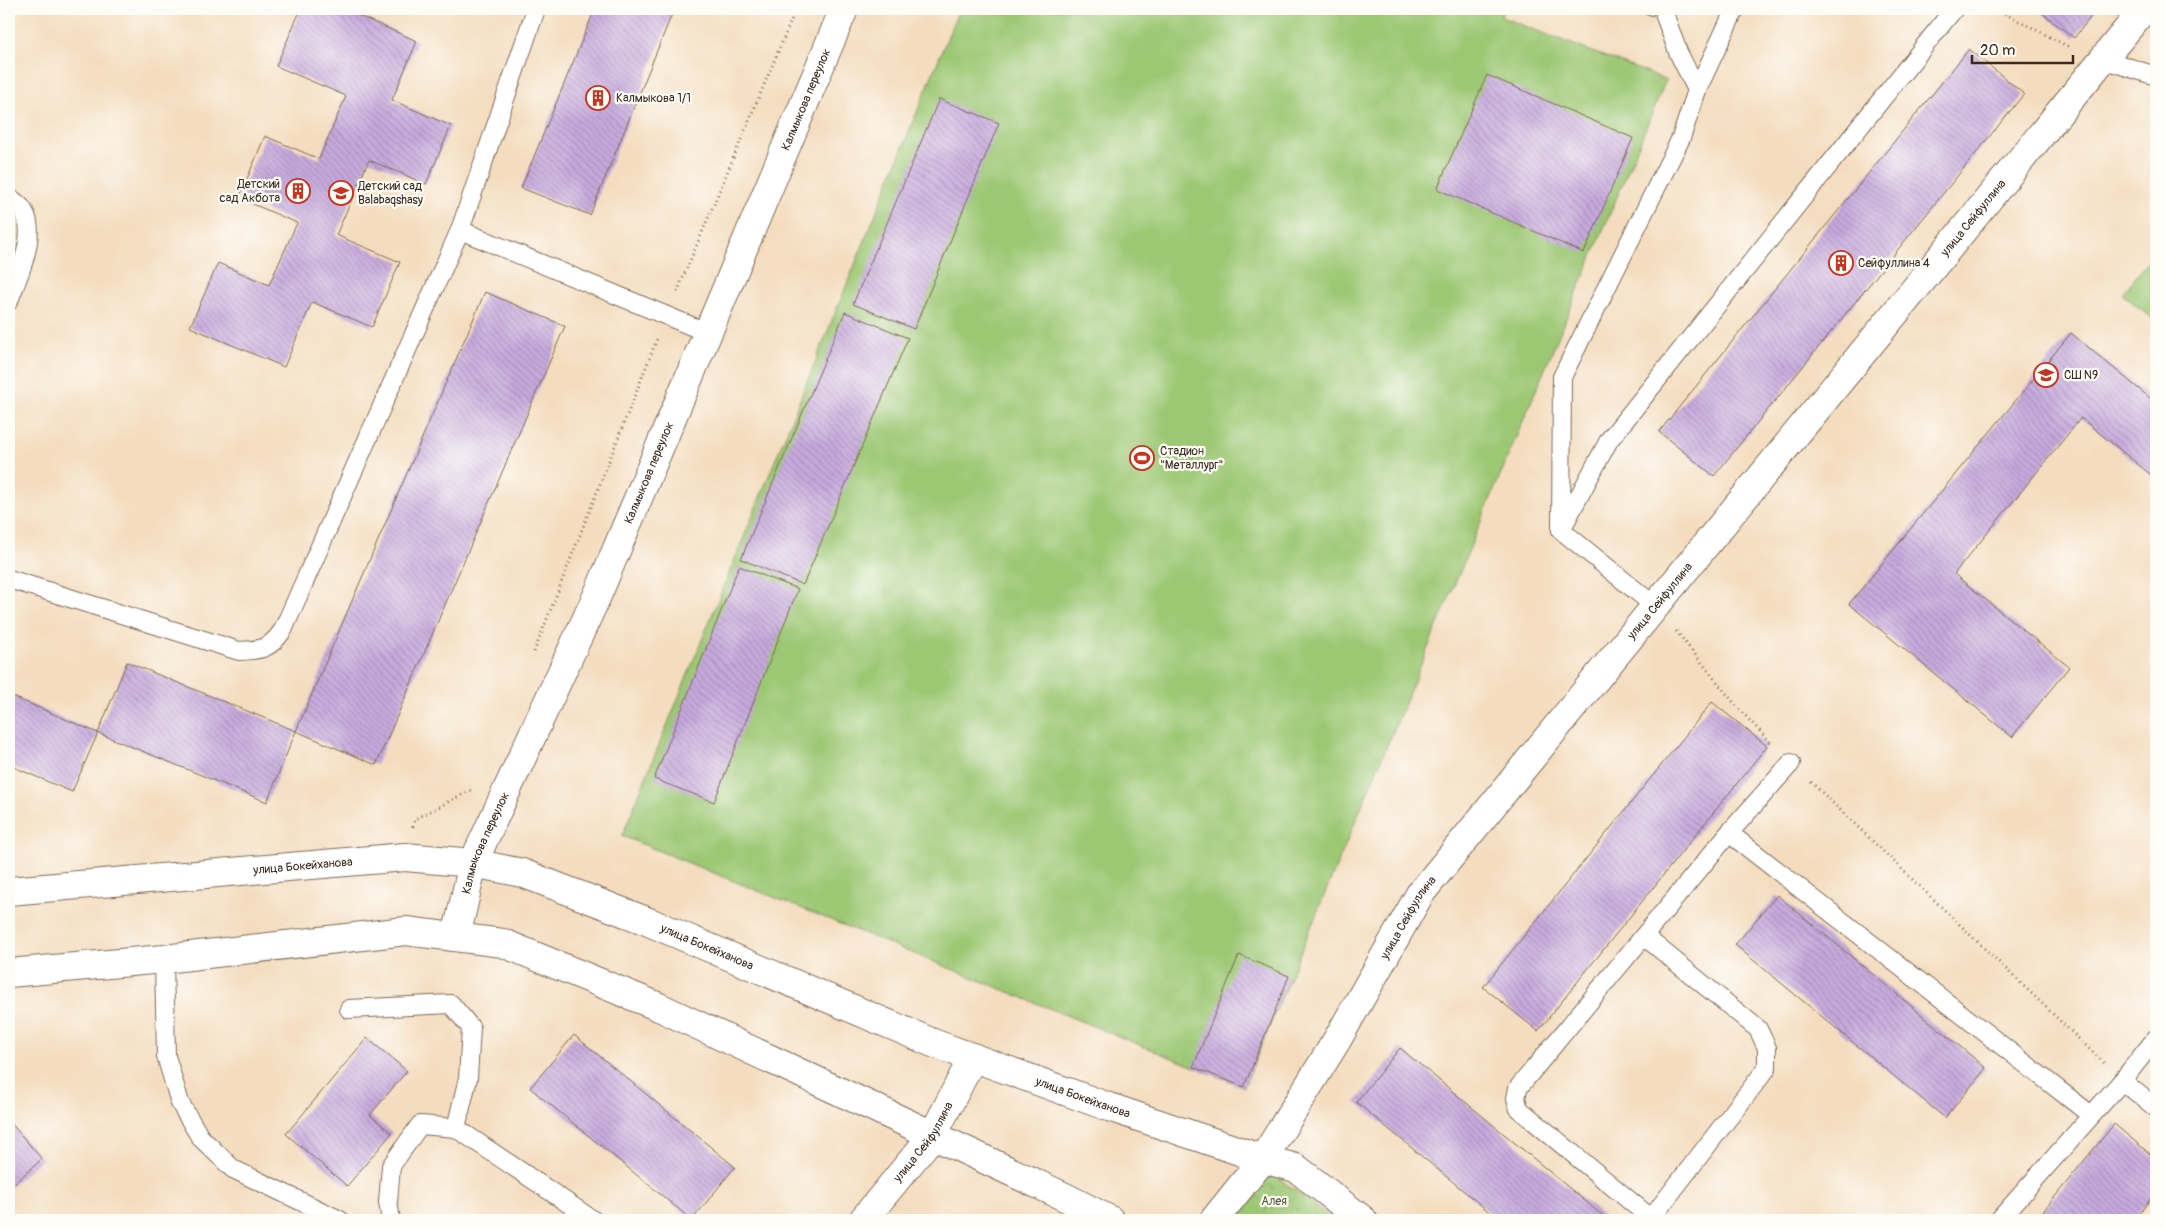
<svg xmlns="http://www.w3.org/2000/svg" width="2165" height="1229" viewBox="0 0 2165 1229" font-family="Pangolin,sans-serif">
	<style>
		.park { fill: url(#park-crowns); stroke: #6c7848 }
		.garden { fill: #9cc773; stroke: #6c7848 }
		.building { fill: url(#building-back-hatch) }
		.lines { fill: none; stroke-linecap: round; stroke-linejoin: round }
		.service-casing { stroke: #7c6956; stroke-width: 20 }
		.minor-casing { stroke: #7c6956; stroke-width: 30 }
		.tertiary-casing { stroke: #7c6956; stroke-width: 30 }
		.path { stroke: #7c6956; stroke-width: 3; stroke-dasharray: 1 4; stroke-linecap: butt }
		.service { stroke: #fff; stroke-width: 18 }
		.minor { stroke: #fff; stroke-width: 28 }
		.tertiary { stroke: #fff; stroke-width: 28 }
		.labels { text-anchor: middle; stroke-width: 4.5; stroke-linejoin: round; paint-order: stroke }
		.poi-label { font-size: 12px; fill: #3b2a1e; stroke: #fdfcf7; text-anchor: start }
		.street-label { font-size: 12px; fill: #3b2a1e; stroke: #fdfcf7 }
		.park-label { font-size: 12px; fill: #585938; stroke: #fdfcf7 }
	</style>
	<defs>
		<pattern id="park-crowns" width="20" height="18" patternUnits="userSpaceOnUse" patternTransform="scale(1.25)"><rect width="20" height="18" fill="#9cc773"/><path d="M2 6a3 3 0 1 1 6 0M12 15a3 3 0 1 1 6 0" fill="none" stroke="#80a25e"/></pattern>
		<pattern id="building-back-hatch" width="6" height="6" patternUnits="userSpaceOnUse" patternTransform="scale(1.25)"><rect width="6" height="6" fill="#c7aade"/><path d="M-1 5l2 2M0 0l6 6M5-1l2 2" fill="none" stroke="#a38bb3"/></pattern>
	</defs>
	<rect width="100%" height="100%" fill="#fdfcf7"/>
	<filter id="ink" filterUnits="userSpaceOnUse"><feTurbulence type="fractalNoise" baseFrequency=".02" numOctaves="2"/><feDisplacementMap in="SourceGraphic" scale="10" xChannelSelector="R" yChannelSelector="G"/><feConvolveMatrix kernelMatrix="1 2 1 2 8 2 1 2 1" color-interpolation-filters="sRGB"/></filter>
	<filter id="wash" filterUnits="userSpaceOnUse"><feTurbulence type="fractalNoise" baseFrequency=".0096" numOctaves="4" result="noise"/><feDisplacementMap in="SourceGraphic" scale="20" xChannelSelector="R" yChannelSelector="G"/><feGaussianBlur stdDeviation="1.12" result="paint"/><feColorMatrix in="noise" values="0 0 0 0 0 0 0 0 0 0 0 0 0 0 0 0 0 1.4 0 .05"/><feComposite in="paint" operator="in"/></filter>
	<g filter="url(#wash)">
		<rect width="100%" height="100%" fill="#f4ddbf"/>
		<polygon class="park" points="1271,1172 1334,1220 1225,1220"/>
		<g class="garden">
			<polygon points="959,9 1503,9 1501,17 1666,80 1244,1087 622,836"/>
			<polygon points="2156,252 2156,321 2122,294"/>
		</g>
		<g id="blocks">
			<g class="building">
				<polygon points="301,9 343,9 417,41 392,100 451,126 426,184 369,160 336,235 400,262 372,327 312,302 284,367 190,327 218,263 269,285 297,223 239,198 265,136 319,159 346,96 276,66"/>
				<polygon points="595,9 674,9 590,215 521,188"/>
				<polygon points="1631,9 1655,9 1653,16"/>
				<polygon points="2037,9 2097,9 2074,38"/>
				<polygon points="1969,49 2024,94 1714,476 1659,432"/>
				<polygon points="1487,75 1633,138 1584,253 1437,189"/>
				<polygon points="939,99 999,123 914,329 853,304"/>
				<polygon points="485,292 565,326 376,765 296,731 267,802 98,733 127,662 296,731"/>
				<polygon points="845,312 908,338 803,585 741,559"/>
				<polygon points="2071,333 2156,403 2156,479 2081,418 1954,574 2069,667 2012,737 1849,604"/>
				<polygon points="739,566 798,589 714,802 654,779"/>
				<polygon points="9,695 98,733 72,792 9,765"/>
				<polygon points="1712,702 1767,746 1538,1031 1483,987"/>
				<polygon points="1777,895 1986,1068 1945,1118 1735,945"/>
				<polygon points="1239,955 1289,976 1244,1087 1193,1067"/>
				<polygon points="574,1035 735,1167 692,1220 530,1088"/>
				<polygon points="367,1038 407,1071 370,1115 392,1133 347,1186 286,1134"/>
				<polygon points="1400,1048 1608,1220 1499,1220 1356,1102"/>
				<polygon points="9,1121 42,1159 9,1188"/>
				<polygon points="2114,1124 2156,1159 2156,1192 2134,1220 2036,1220"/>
			</g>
		</g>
	</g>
	<g filter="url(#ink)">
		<use href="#blocks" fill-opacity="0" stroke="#7c6956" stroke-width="1"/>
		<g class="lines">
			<defs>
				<g id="service">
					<polyline points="2102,59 2156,76"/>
					<polyline points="1697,90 1735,9"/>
					<path d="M9,198C48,217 19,272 9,301"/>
					<polyline points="460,230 536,9"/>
					<polyline points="1561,528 1562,377 1681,138 1697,90 1678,52 1665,16 1667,9"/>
					<path d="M9,579L239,651C262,650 270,649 283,630L460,230L708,333"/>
					<polyline points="1656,607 1561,530 1609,440 1954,9"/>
					<polyline points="1729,833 2091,1115"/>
					<polyline points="1644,936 1758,1029 1767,1048 1767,1068 1650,1220"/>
					<polyline points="164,959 166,1056 180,1103 200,1137 233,1169 340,1220"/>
					<polyline points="349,1009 451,1004 471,1028 468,1078 456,1128"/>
					<polyline points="2122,1081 2156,1108"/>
					<polyline points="391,1220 388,1202 391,1166 420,1125 456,1128 593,1220"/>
					<polyline points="1653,1220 1519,1109 1516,1098 1518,1088 1729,833 1791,763"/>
					<polyline points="1999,1220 2122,1081 2156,1038"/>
				</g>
				<g id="minor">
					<path id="s1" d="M456,937L473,863L597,596L844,9"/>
					<path id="s2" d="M863,1220L933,1135L973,1057"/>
					<path id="s3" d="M1214,1220L1263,1159L1337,1040L1420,894L2144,9"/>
				</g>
				<g id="tertiary">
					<path id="s4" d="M9,891L405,857L473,863L522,873L649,922L933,1043L1106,1106L1263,1159L1296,1168L1363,1220"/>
					<polyline points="9,973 164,959 406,931 503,943 659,1007 1067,1198 1110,1220"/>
				</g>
			</defs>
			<use href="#service" class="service-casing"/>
			<use href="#minor" class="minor-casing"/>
			<use href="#tertiary" class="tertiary-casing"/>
			<g class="path">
				<polyline points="1996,9 2071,48"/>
				<polyline points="677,292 796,9"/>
				<polyline points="1676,631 1739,709 1772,744"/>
				<polyline points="534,652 657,339"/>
				<polyline points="1811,782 2104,1063"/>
				<polyline points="413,827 415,819 473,789"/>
			</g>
			<use href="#service" class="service"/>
			<use href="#minor" class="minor"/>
			<use href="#tertiary" class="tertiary"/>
		</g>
	</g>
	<defs>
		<symbol id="building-ring" viewBox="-11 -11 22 22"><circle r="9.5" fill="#fdfcf7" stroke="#c8321e" stroke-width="1.5"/><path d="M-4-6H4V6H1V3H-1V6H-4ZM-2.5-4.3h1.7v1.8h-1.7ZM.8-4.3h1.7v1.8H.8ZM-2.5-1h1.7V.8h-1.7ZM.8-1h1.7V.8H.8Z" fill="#c8321e"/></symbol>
		<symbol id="school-ring" viewBox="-11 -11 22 22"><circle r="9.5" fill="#fdfcf7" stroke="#c8321e" stroke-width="1.5"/><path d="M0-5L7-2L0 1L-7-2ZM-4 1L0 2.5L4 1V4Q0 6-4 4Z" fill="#c8321e"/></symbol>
		<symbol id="stadium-ring" viewBox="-11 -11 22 22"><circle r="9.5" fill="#fdfcf7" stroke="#c8321e" stroke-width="1.5"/><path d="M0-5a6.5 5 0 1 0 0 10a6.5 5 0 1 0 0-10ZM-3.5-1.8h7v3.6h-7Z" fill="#c8321e"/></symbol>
	</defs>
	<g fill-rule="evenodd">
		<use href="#building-ring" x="584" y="84" width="28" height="28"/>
		<use href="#building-ring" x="284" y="177" width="28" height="28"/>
		<use href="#school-ring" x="327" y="179" width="28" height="28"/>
		<use href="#building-ring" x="1827" y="249" width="28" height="28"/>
		<use href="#school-ring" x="2032" y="361" width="28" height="28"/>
		<use href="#stadium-ring" x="1128" y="444" width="28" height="28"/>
	</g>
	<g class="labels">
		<g class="poi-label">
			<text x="616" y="102">Калмыкова 1/1</text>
			<text x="280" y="188" text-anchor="end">Детский<tspan x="280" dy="14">сад Акбота</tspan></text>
			<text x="358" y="190">Детский сад<tspan x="358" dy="14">Balabaqshasy</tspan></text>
			<text x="1858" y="267">Сейфуллина 4</text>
			<text x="2064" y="379">СШ N9</text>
			<text x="1160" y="455">Стадион<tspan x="1160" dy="14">"Металлург"</tspan></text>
		</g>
		<g class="street-label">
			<text dy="4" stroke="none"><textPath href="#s1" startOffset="909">Калмыкова переулок</textPath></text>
			<text dy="4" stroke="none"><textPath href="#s3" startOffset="1260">улица Сейфуллина</textPath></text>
			<text dy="4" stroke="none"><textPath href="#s1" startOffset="504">Калмыкова переулок</textPath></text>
			<text dy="4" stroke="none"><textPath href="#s3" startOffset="765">улица Сейфуллина</textPath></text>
			<text dy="4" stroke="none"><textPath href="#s1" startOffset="99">Калмыкова переулок</textPath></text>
			<text dy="4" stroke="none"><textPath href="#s4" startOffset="295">улица Бокейханова</textPath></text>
			<text dy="4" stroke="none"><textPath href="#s3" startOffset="360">улица Сейфуллина</textPath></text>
			<text dy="4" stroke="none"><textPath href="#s4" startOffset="715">улица Бокейханова</textPath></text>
			<text dy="4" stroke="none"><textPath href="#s4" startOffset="1120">улица Бокейханова</textPath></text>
			<text dy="4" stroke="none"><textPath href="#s2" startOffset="99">улица Сейфуллина</textPath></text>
		</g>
		<g class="park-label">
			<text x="1274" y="1205">Алея</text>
		</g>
	</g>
	<rect width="2165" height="1229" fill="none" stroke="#fdfcf7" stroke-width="30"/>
	<path d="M1972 55v8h101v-8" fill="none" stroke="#3b2a1e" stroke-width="2.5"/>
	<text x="1980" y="55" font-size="15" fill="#3b2a1e" stroke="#fdfcf7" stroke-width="4" paint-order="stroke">20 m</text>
</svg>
